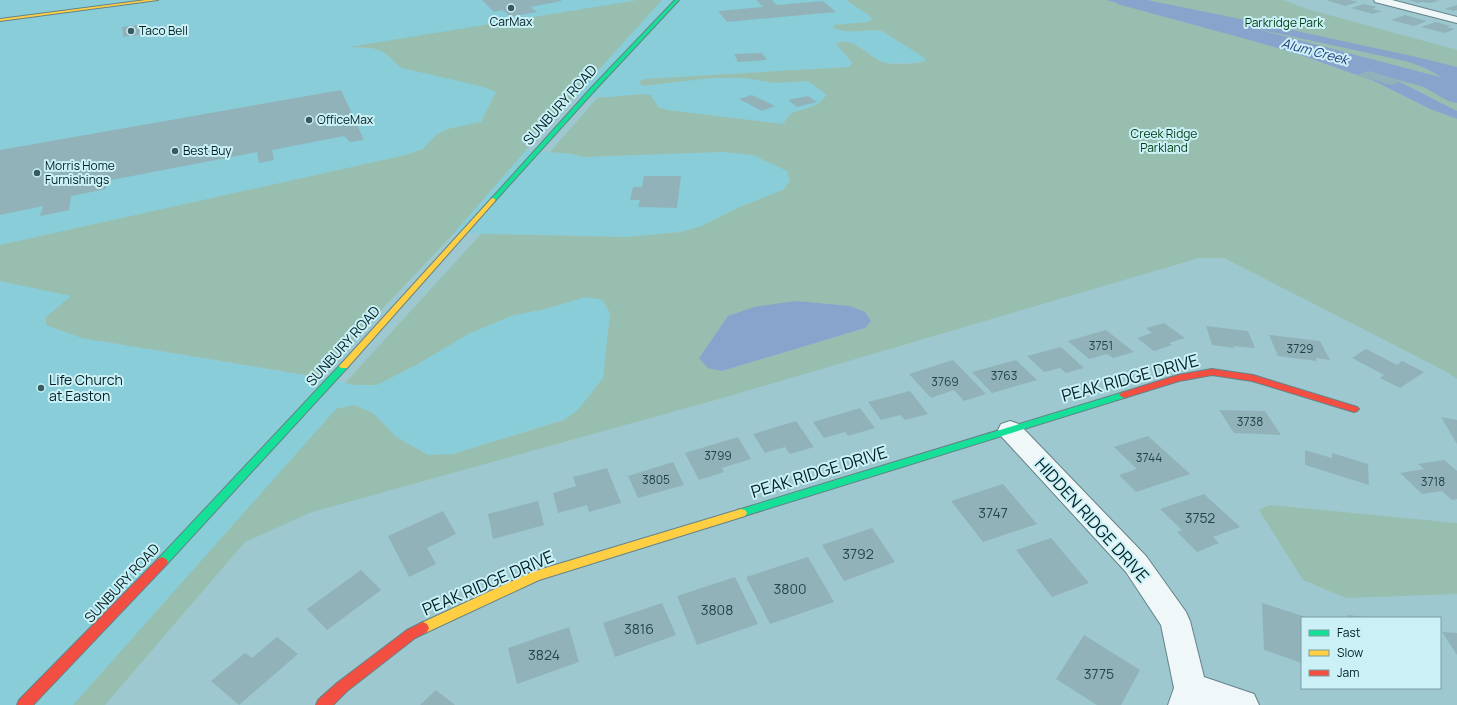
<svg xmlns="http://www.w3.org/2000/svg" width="1457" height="705" viewBox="0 0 1457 705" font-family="Manrope,sans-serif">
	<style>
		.built { fill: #88cdd8 }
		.green { fill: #98beb0; fill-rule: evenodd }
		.water { fill: #89a4cc }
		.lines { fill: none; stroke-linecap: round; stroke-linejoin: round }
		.river { fill: #89a4cc; fill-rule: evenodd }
		.building { fill: #92b2ba }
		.street-casing { stroke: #648388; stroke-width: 2 }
		.fast-casing { stroke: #648388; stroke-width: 2 }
		.slow-casing { stroke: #648388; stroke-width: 2 }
		.jam-casing { stroke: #648388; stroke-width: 2 }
		.street { fill: #f0f7f8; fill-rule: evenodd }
		.fast { fill: #16e098; fill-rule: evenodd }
		.slow { fill: #ffcf43; fill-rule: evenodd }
		.jam { fill: #f24e42; fill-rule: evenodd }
		.poi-dot { fill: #375b60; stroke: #cbf1f7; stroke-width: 1.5 }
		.labels { text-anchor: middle; stroke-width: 4; stroke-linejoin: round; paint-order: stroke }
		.far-poi-label { font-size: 12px; fill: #002125; stroke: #cbf1f7; text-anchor: start }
		.far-park-label { font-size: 12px; fill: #003e14; stroke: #cbf1f7 }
		.number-label { font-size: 12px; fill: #24454a }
		.far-water-label { font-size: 13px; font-style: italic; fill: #25397a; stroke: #cbf1f7 }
		.street-label { font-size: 14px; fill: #002125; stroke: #cbf1f7 }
		.poi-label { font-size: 14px; fill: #002125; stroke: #cbf1f7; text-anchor: start }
		.near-number-label { font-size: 14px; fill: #24454a }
		.near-street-label { font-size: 17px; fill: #002125; stroke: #cbf1f7 }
	</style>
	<rect width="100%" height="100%" fill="#9dc8cf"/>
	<g class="built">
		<polygon points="0,0 638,0 638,1 352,47 378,49 386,53 397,65 480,86 496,92 481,122 448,129 436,135 423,149 406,155 0,245"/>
		<polygon points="662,0 846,0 870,16 872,20 868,22 875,30 882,31 925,58 924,62 885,63 845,41 839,42 836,44 853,64 849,67 645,79 639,81 642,86 711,78 744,78 776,83 808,81 827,95 817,105 791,113 783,124 668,110 658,107 637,94 612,98 575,96"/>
		<polygon points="526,150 572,154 582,157 723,152 753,155 787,171 790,181 783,190 742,206 702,226 681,232 628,237 454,233"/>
		<polygon points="0,281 72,296 46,317 82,338 318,377 356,385 377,385 416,365 470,333 511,316 549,308 586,297 603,300 610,313 603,378 578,411 564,419 453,454 428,455 396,437 374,414 336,409 73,705 0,705"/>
	</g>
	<g class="green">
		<path d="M638,0H662L526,150L454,233L318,377L82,338L46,325V317L71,296L0,281V245L406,155L423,149L436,135L448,129L481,122L496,92L480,86L402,68C395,64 391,57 385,53C375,46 361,48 349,47Z"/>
		<path d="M846,0H1106L1202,25L1303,56L1374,81L1430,109L1457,119V379L1447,372L1224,258H1199L726,397L312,512L245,542L105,705H73L336,409L354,405L374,414L396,437L428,455L453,454L564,420L578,410L603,378L610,313L603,300L586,297L549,308L511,316L470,333L416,365L377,385H356L345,383L481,234L628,237L681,232L702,226L742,206L783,190L790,181L787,171L753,155L723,152L582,157L572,154L550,152L598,97C616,98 633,93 651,95L658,107L668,110L783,124L791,113L817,105L827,95L808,81L776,83L744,78H711L642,86L639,81L645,79L849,67L853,63L836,44C851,33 871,60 886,63C898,66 912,63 924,62L925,58L882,31C865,28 848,36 833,27L834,25L868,22L872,20L870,16ZM728,316L865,328L722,371L699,358Z"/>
		<polygon points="1124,0 1284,0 1307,9 1457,50 1457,111 1400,82 1340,62"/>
		<polygon points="1270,505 1457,523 1457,594 1346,598 1303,580 1259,510"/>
	</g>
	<g class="water">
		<path d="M1106,0H1147L1255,22L1421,58L1457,67V93C1444,75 1425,67 1405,61L1179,12L1175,13L1177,15L1371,72L1400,82L1457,111V119L1430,109L1374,81L1303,56L1202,25Z"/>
		<polygon points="796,301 850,306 865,312 871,321 865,328 722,371 708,368 699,358 728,316 754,307"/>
	</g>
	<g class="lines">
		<polygon class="river" points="1115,0 1146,0 1440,77 1457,86 1457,103 1448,101 1424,87 1117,4"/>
	</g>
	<g class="building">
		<polygon points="482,0 560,0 562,1 530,7 537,12 510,17 503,10 494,12"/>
		<polygon points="756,0 772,0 777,5 823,1 836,12 727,22 718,11 763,7"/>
		<polygon points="1326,0 1350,0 1358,2 1345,6"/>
		<polygon points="1409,0 1435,0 1439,1 1430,3 1422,2 1418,3"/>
		<polygon points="1364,4 1377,7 1372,9 1382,11 1373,14 1351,8"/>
		<polygon points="1457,5 1457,10 1454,11 1444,9"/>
		<polygon points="1405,15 1427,21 1414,26 1391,20"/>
		<polygon points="1436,22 1451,26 1446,27 1455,29 1445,33 1421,27"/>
		<polygon points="139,25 139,35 123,37 122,27"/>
		<polygon points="762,53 767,60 738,62 734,54"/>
		<polygon points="1369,71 1402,81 1391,85 1357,75"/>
		<polygon points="341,90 364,140 350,142 344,136 272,150 274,160 259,163 257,152 106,181 106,189 71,196 69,210 40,216 43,206 0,215 0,150"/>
		<polygon points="752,95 775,106 762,111 739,99"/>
		<polygon points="808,96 817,102 797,107 788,100"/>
		<polygon points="644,176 681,176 677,208 638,207 640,200 630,200 633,187 642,187"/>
		<polygon points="1164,323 1185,338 1169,343 1172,345 1154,351 1137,338 1152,333 1146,328"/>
		<polygon points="1206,326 1248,331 1255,348 1233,346 1234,348 1212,345"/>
		<polygon points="1106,330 1134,352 1113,358 1107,354 1089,359 1068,341"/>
		<polygon points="1269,335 1320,341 1330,360 1316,358 1317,361 1278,356"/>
		<polygon points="1061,347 1084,368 1066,373 1060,368 1044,372 1027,356"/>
		<polygon points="1366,349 1397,365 1402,361 1424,372 1400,388 1380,378 1384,375 1352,358"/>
		<polygon points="953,360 986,394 964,401 954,390 931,398 909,374"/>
		<polygon points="1016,360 1037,380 992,393 972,372"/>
		<polygon points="910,391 928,414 905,420 900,415 881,420 868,402"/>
		<polygon points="860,408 875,428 848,436 845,432 824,438 813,422"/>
		<polygon points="1219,410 1265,411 1281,435 1234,433"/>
		<polygon points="1441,417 1457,420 1457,444"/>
		<polygon points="796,421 814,447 790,454 785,447 765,453 753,434"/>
		<polygon points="1148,436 1190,474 1136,492 1119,475 1137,469 1114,447"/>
		<polygon points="738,437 751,459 722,468 724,472 699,480 685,453"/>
		<polygon points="1305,450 1332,458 1332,453 1368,464 1369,485 1305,465"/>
		<polygon points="1444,460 1457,471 1457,499 1452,500 1442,491 1422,494 1400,473 1424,469 1418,464"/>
		<polygon points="673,462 684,485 638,498 628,476"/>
		<polygon points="607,468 621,503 589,512 587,505 558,513 553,493 576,486 573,477"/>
		<polygon points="1003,484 1037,524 983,542 951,501"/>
		<polygon points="1204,494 1240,527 1213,537 1219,543 1197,552 1177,532 1182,530 1160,509"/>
		<polygon points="538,501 544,525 493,539 488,514"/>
		<polygon points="443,511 456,534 427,548 436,564 409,577 388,536"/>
		<polygon points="872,528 895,562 844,581 822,545"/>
		<polygon points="1051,538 1089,583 1052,597 1016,550"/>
		<polygon points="808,557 834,602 770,624 746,577"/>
		<polygon points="361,570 381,590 327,630 307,609"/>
		<polygon points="735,577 758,624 697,645 677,596"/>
		<polygon points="662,603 676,635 615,657 603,623"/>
		<polygon points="1262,603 1309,618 1302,618 1302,663 1264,650"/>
		<polygon points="1347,615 1366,617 1366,618 1349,618"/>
		<polygon points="569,627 579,662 517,684 508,648"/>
		<polygon points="1442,632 1457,633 1457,655"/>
		<polygon points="1084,635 1140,670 1121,705 1097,705 1056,679"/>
		<polygon points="277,637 298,654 239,705 211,681 245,653 252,658"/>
		<polygon points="436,690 455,705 420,705"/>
	</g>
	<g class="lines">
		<defs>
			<g id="street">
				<polygon points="1374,0 1392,0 1457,17 1457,23 1375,2"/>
				<polygon points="1010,421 1019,424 1146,556 1186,612 1190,621 1204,677 1254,694 1259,705 1168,705 1174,688 1161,625 1126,572 1001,436 998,430 1001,424"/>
			</g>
			<g id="fast">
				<polygon points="675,0 679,0 596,89 495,201 491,201 491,199 592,87"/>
				<polygon points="344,363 347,364 349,366 347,368 166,565 162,567 158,565 156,562 158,559 341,364"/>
				<polygon points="1124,392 1127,393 1129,395 1127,397 741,517 737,516 735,513 737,510 741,509"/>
			</g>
			<g id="slow">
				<polygon points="146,0 158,0 0,21 0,19"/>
				<polygon points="493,198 495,199 495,201 347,368 341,368 339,366 341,364 491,199"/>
				<polygon points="741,509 745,510 747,513 745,516 539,580 423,634 419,632 417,628 419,624 532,572"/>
			</g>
			<g id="jam">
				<polygon points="1212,369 1253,375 1357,407 1359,409 1357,411 1354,412 1252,381 1212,375 1179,381 1124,398 1119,395 1121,393 1178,375"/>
				<polygon points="162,557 166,559 168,562 166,565 33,705 17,705 19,700 158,559"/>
				<polygon points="423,622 427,624 429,628 427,632 415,638 347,691 333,705 316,705 318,700 337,683 407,630"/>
			</g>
		</defs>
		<use href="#street" class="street-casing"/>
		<use href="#fast" class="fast-casing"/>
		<use href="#slow" class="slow-casing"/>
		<use href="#jam" class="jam-casing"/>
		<use href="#street" class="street"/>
		<use href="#fast" class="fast"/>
		<use href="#slow" class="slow"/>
		<use href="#jam" class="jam"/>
	</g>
	<g class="poi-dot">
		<circle cx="511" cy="8" r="4"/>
		<circle cx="131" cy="31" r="4"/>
		<circle cx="309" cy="120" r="4"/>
		<circle cx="175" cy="151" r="4"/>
		<circle cx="37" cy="173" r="4"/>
		<circle cx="41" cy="388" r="4"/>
	</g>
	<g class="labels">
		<g class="far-poi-label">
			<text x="511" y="26" text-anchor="middle">CarMax</text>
			<text x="139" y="35">Taco Bell</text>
			<text x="317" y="124">OfficeMax</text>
			<text x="183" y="155">Best Buy</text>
			<text x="45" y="170">Morris Home<tspan x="45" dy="14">Furnishings</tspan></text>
		</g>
		<g class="far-park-label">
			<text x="1284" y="27">Parkridge Park</text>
			<text x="1164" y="138">Creek Ridge<tspan x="1164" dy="14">Parkland</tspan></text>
		</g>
		<g class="number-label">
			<text x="1101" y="350">3751</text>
			<text x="1300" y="353">3729</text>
			<text x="1004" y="380">3763</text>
			<text x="945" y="386">3769</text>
			<text x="1250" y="426">3738</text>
			<text x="718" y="460">3799</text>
			<text x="1149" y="462">3744</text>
			<text x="656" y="484">3805</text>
			<text x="1433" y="486">3718</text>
		</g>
		<g class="far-water-label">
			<text transform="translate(1315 51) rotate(15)" y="5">Alum Creek</text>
		</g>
		<g class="street-label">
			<text transform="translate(560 105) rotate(-48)" y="5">SUNBURY ROAD</text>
			<text transform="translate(343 346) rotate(-48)" y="5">SUNBURY ROAD</text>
			<text transform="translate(122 583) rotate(-47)" y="5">SUNBURY ROAD</text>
		</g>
		<g class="poi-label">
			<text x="49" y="385">Life Church<tspan x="49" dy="16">at Easton</tspan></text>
		</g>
		<g class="near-number-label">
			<text x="993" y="518">3747</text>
			<text x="1200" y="523">3752</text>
			<text x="858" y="559">3792</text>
			<text x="790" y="594">3800</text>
			<text x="717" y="615">3808</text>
			<text x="639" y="634">3816</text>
			<text x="544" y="660">3824</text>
			<text x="1099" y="679">3775</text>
		</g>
		<g class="near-street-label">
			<text transform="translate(1130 378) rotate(-15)" y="6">PEAK RIDGE DRIVE</text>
			<text transform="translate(819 472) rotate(-17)" y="6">PEAK RIDGE DRIVE</text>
			<text transform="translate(1092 520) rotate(48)" y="6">HIDDEN RIDGE DRIVE</text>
			<text transform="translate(488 583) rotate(-23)" y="6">PEAK RIDGE DRIVE</text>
		</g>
	</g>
	<rect x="1301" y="617" width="140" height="72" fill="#cbf1f7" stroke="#7a9ea3"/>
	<rect x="1309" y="630" width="20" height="6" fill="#16e098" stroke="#7a9ea3"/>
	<text x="1337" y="637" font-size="12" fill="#002125">Fast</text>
	<rect x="1309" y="650" width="20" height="6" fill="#ffcf43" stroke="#7a9ea3"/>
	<text x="1337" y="657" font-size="12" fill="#002125">Slow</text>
	<rect x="1309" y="670" width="20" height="6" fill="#f24e42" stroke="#7a9ea3"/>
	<text x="1337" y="677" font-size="12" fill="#002125">Jam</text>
</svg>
